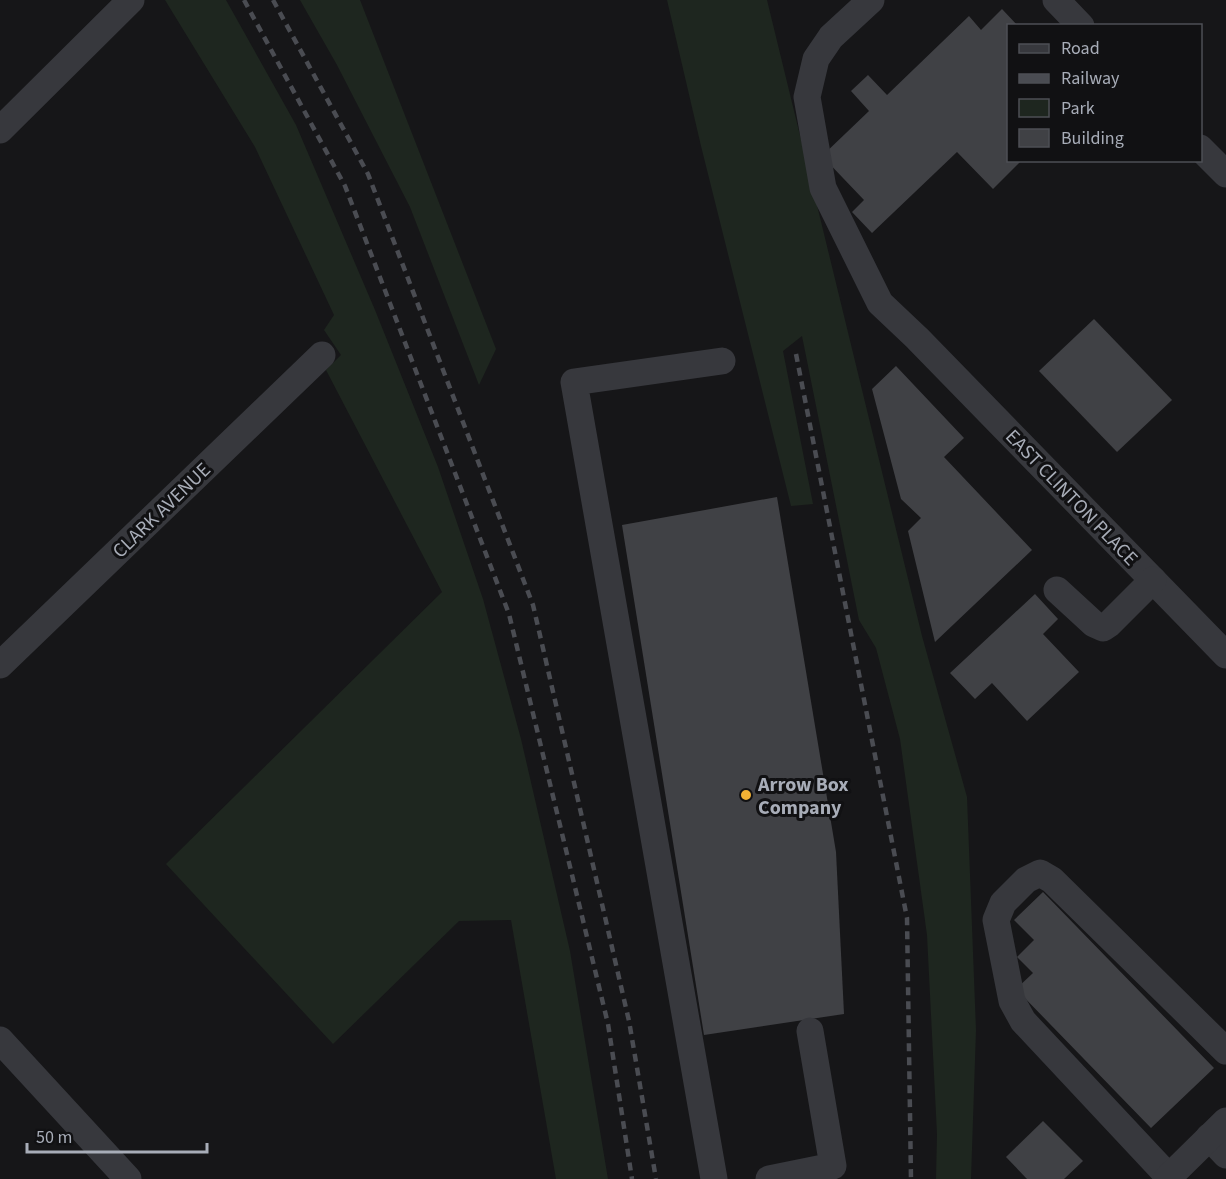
<svg xmlns="http://www.w3.org/2000/svg" width="1226" height="1179" viewBox="0 0 1226 1179" font-family="'Source Sans 3',sans-serif">
	<style>
		.green { fill: #1e261f }
		.building { fill: #404145 }
		.lines { fill: none; stroke-linecap: round; stroke-linejoin: round }
		.minor { stroke: #37383d; stroke-width: 27 }
		.rail { stroke: #4a4c52; stroke-width: 4.5; stroke-dasharray: 8 6; stroke-linecap: butt }
		.poi-dot { fill: #f2b134; stroke: #111113; stroke-width: 2 }
		.labels { text-anchor: middle; stroke-width: 6; stroke-linejoin: round; paint-order: stroke }
		.street-label { font-size: 20px; fill: #a8adb8; stroke: #111113 }
		.poi-label { font-size: 20px; font-weight: bold; fill: #a8adb8; stroke: #111113; text-anchor: start }
	</style>
	<rect width="100%" height="100%" fill="#161618"/>
	<g class="green">
		<polygon points="165,0 226,0 296,125 375,310 438,467 483,599 521,739 570,951 608,1179 556,1179 511,920 459,921 333,1044 166,864 442,592 326,370 341,355 324,330 334,315 255,147"/>
		<polygon points="300,0 360,0 496,349 479,385 410,207 337,65"/>
		<polygon points="667,0 767,0 922,636 967,797 976,1030 971,1179 936,1179 937,1134 927,935 900,739 876,648 859,620 802,336 783,351 813,504 791,506 701,146"/>
	</g>
	<g class="building">
		<polygon points="1002,9 1018,26 1008,26 1008,160 1022,160 993,189 957,152 872,233 852,212 864,200 822,156 869,111 851,91 868,75 887,95 969,16 981,30"/>
		<polygon points="1094,319 1172,400 1117,452 1039,371"/>
		<polygon points="896,366 964,438 944,457 1032,550 935,642 908,531 921,518 901,499 872,389"/>
		<polygon points="777,497 836,852 844,1014 704,1035 622,525"/>
		<polygon points="1035,594 1058,619 1043,634 1079,672 1027,721 992,683 975,699 950,673"/>
		<polygon points="1043,892 1214,1068 1151,1128 1016,989 1033,973 1017,957 1034,940 1014,920"/>
		<polygon points="1043,1121 1083,1161 1064,1179 1027,1179 1006,1157"/>
	</g>
	<g class="lines">
		<g class="minor">
			<polyline points="871,0 831,37 816,59 807,97 823,188 880,303 917,338 1226,655"/>
			<polyline points="1056,0 1081,26"/>
			<polyline points="0,130 131,0"/>
			<polyline points="1200,148 1226,174"/>
			<polyline points="1057,590 1094,624 1103,628 1109,624 1153,580"/>
			<polyline points="0,665 322,355"/>
			<polyline points="0,1040 128,1179"/>
			<polyline points="1209,1137 1226,1155"/>
			<polyline points="1169,1177 1023,1021 1012,1001 996,920 1003,903 1026,880 1040,873 1052,880 1226,1051"/>
			<polyline points="714,1179 574,382 722,361"/>
			<polyline points="769,1179 833,1166 810,1031"/>
			<polyline points="1167,1179 1226,1121"/>
		</g>
		<g class="rail">
			<polyline points="244,0 345,186 509,614 608,1024 632,1179"/>
			<polyline points="273,0 368,174 533,605 629,1021 656,1179"/>
			<polyline points="796,354 907,918 911,1179"/>
		</g>
	</g>
	<circle class="poi-dot" cx="746" cy="795" r="6"/>
	<g class="labels">
		<g class="street-label">
			<text transform="translate(1072 497) rotate(46)" y="7">EAST CLINTON PLACE</text>
			<text transform="translate(161 510) rotate(-44)" y="7">CLARK AVENUE</text>
		</g>
		<g class="poi-label">
			<text x="758" y="791">Arrow Box<tspan x="758" dy="23">Company</tspan></text>
		</g>
	</g>
	<rect x="1007" y="24" width="195" height="138" fill="#111113" stroke="#4d4f55" stroke-width="1.5"/>
	<rect x="1019" y="44" width="30" height="9" fill="#37383d" stroke="#4d4f55" stroke-width="1.5"/>
	<text x="1061" y="54" font-size="18" fill="#a8adb8">Road</text>
	<rect x="1019" y="74" width="30" height="9" fill="#4a4c52" stroke="#4d4f55" stroke-width="1.5"/>
	<text x="1061" y="84" font-size="18" fill="#a8adb8">Railway</text>
	<rect x="1019" y="99" width="30" height="18" fill="#1e261f" stroke="#4d4f55" stroke-width="1.5"/>
	<text x="1061" y="114" font-size="18" fill="#a8adb8">Park</text>
	<rect x="1019" y="129" width="30" height="18" fill="#404145" stroke="#4d4f55" stroke-width="1.5"/>
	<text x="1061" y="144" font-size="18" fill="#a8adb8">Building</text>
	<path d="M27 1143v9h180v-9" fill="none" stroke="#a8adb8" stroke-width="3"/>
	<text x="36" y="1143" font-size="18" fill="#a8adb8" stroke="#111113" stroke-width="4.5" paint-order="stroke">50 m</text>
</svg>
